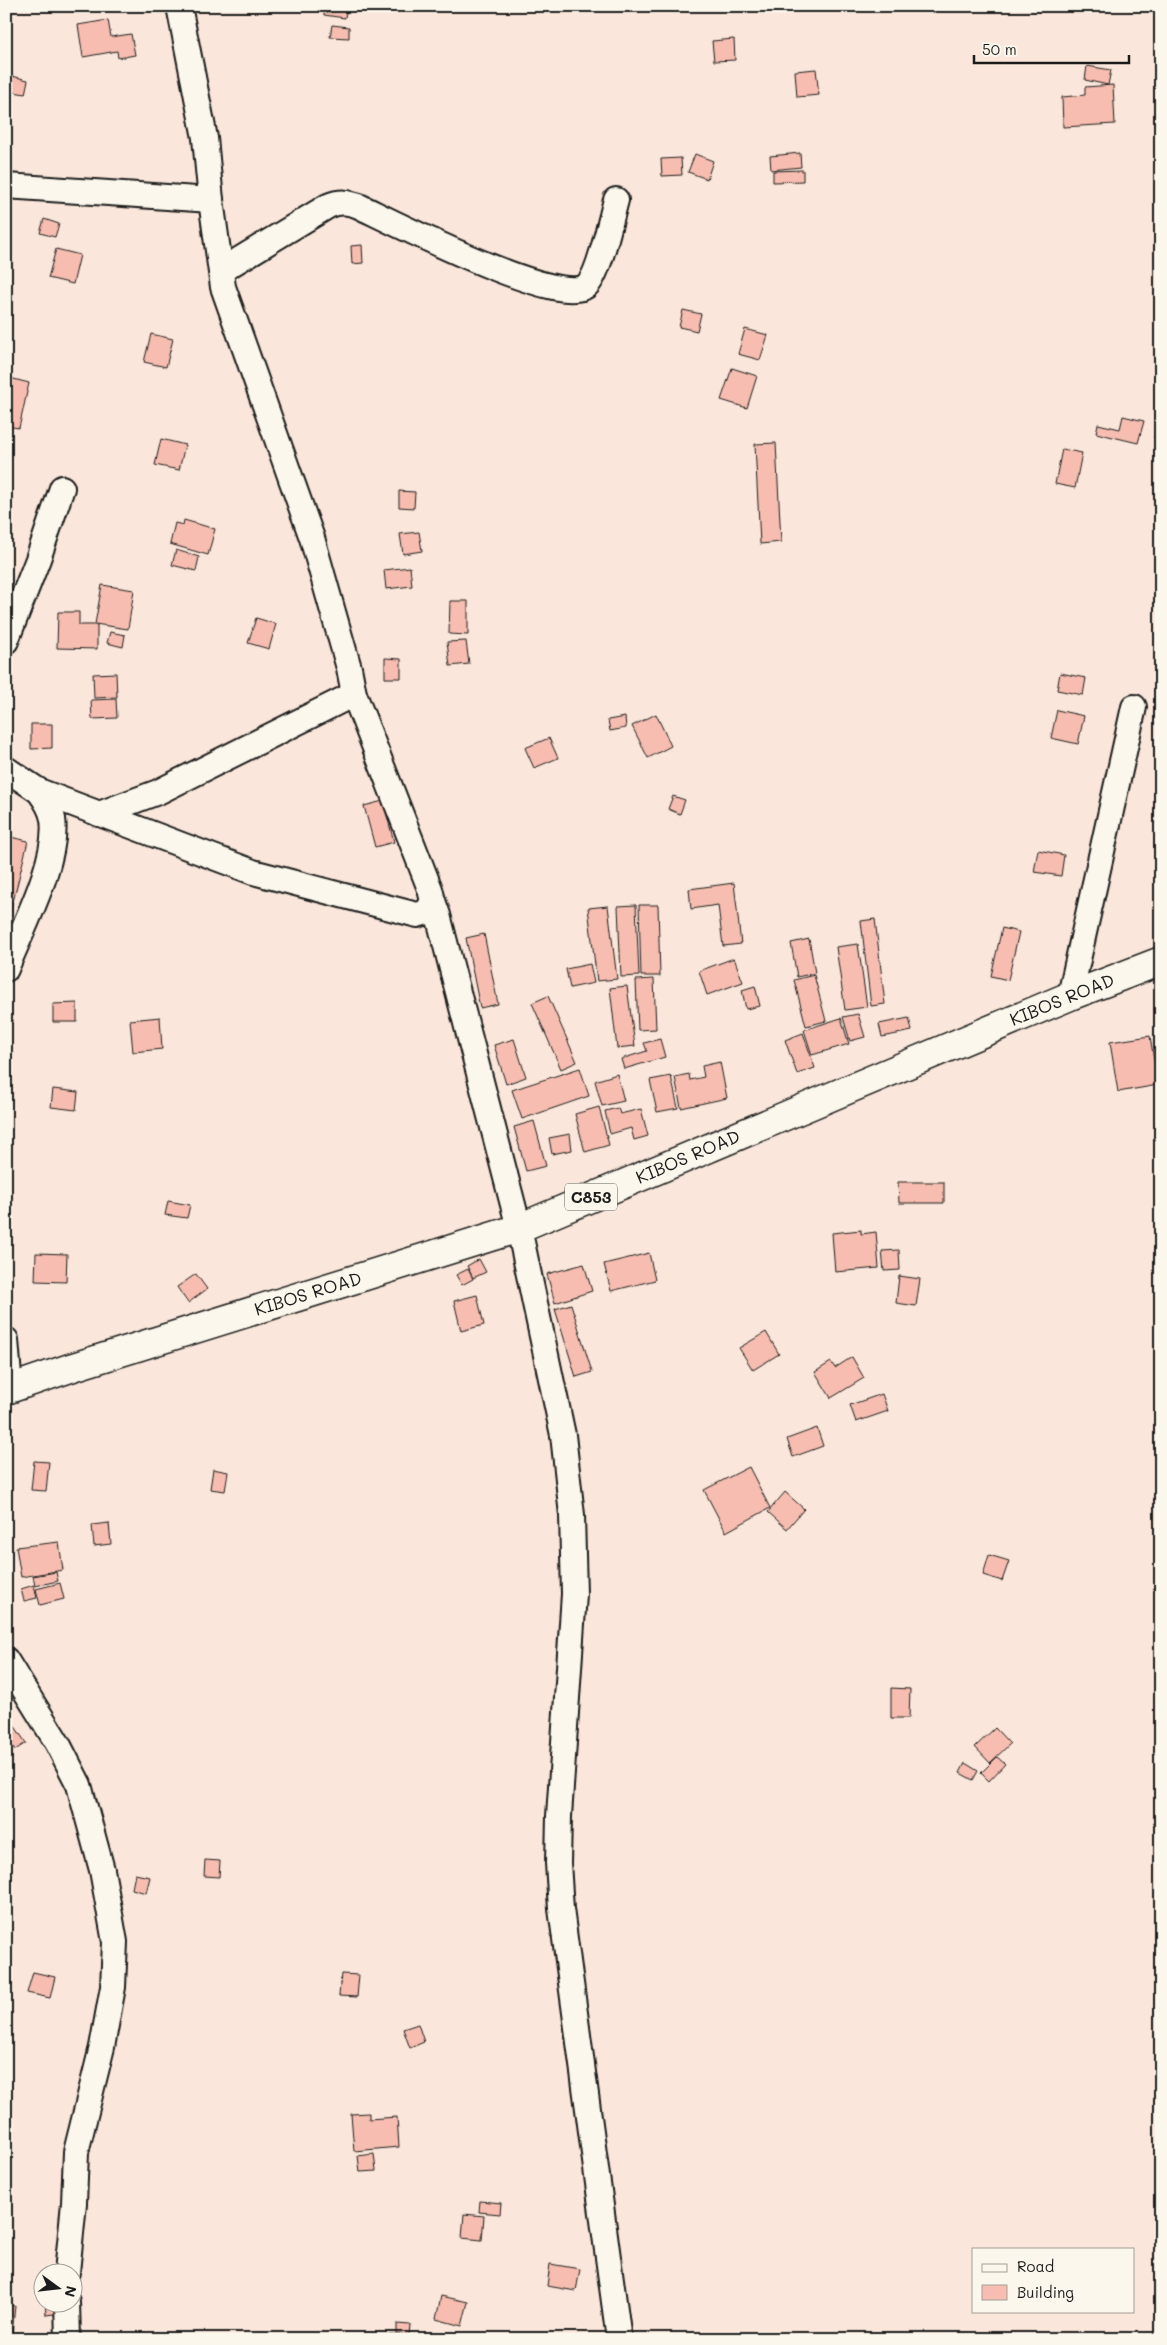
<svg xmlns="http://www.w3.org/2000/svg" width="1167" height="2345" viewBox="0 0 1167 2345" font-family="Mali,sans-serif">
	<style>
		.building { fill: #f7bdb0; stroke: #1c1c1c }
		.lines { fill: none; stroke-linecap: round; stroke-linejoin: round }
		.street-casing { stroke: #1c1c1c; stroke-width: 28 }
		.primary-casing { stroke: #1c1c1c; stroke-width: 31 }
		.street { stroke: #fbf7ec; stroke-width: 24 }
		.primary { stroke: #fbf7ec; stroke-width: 28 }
		.labels { text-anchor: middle; stroke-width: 4.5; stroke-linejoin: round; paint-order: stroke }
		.shield { fill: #fbf7ec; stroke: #5f5e5a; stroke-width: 1 }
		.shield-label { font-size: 16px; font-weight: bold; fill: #1c1c1c }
		.street-label { font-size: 18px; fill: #1c1c1c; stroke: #fbf7ec }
	</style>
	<rect width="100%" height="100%" fill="#fae6da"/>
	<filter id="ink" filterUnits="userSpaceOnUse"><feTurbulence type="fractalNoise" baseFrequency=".02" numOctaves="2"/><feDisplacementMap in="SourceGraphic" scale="10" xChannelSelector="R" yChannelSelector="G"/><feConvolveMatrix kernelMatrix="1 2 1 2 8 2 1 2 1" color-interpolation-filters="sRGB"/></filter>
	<g filter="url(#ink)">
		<g class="building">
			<polygon points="325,6 347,6 345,18 324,15"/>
			<polygon points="108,20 111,37 131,34 135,55 118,58 117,51 83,57 78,25"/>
			<polygon points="332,25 349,27 349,38 330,37"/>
			<polygon points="734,39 735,60 714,61 712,41"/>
			<polygon points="1087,66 1111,70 1108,85 1085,80"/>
			<polygon points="816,69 819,95 797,97 795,71"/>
			<polygon points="12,76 28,80 25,94 8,91"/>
			<polygon points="1113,85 1115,124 1063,127 1062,97 1085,95 1085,87"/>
			<polygon points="800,153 801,167 771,170 770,156"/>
			<polygon points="695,154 713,161 707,179 688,172"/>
			<polygon points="681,158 682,175 662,176 661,159"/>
			<polygon points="803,170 803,181 773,182 773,171"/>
			<polygon points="44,219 59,224 55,237 40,233"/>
			<polygon points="362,245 363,263 352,264 351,246"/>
			<polygon points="56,249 80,255 73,284 48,278"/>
			<polygon points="683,310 701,314 697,331 679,327"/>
			<polygon points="745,329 768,335 760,360 738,354"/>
			<polygon points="151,334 173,339 166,367 144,362"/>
			<polygon points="732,368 757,376 747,408 721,400"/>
			<polygon points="6,377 29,383 19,428 6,426"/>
			<polygon points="1123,416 1144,421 1138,443 1096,433 1098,424 1120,429"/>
			<polygon points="1157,426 1161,427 1161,439 1154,438"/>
			<polygon points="161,439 185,445 179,470 155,465"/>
			<polygon points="776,443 781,542 760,544 755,444"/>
			<polygon points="1062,449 1082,453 1075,488 1055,484"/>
			<polygon points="399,491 415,492 414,508 399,507"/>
			<polygon points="184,520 215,529 208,555 170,544 175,523 183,525"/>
			<polygon points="419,532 422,551 403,554 400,534"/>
			<polygon points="176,550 199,557 196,571 172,565"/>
			<polygon points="410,567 412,586 386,589 384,570"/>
			<polygon points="102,585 134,590 128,629 95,624"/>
			<polygon points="450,601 468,601 468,635 449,634"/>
			<polygon points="58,612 79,612 79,625 97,625 97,649 57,648"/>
			<polygon points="256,618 276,624 269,649 248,643"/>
			<polygon points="110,632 125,635 123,647 107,643"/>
			<polygon points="466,641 469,664 450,666 447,642"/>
			<polygon points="385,658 401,659 401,678 385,678"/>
			<polygon points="116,673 117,697 94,698 93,674"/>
			<polygon points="1060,673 1086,678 1083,695 1057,690"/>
			<polygon points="116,699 117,718 92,719 91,700"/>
			<polygon points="1057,710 1084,716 1078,744 1051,738"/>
			<polygon points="656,714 671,746 648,758 632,726"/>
			<polygon points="625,717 626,728 610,731 608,720"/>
			<polygon points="31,724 52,724 52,748 31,749"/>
			<polygon points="549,738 558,758 534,768 525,748"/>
			<polygon points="673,796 685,800 680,814 668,809"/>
			<polygon points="383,801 394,842 375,847 364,806"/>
			<polygon points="6,836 28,841 14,898 6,896"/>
			<polygon points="1038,850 1064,855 1061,876 1034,872"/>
			<polygon points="734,883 741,944 723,946 718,905 691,909 689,889"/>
			<polygon points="6,901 12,902 10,922 6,921"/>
			<polygon points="636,905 639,976 621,977 618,906"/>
			<polygon points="639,905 658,905 660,976 641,976"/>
			<polygon points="608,906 617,979 597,981 588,908"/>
			<polygon points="875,919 885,1004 871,1006 861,921"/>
			<polygon points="1002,928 1019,932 1008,980 991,976"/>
			<polygon points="484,934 498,1004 480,1008 466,938"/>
			<polygon points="809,939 815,973 797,977 791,943"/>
			<polygon points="858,944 867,1007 845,1010 836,947"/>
			<polygon points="734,958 743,982 707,995 699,971"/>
			<polygon points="590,964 594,983 570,988 566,969"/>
			<polygon points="814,975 826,1021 806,1026 794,980"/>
			<polygon points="654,979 656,1029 638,1030 636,980"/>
			<polygon points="627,986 635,1046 617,1048 610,988"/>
			<polygon points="755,986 760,1006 746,1009 742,990"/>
			<polygon points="548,996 577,1062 561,1069 532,1003"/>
			<polygon points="77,1003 77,1022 53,1022 53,1004"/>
			<polygon points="858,1014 865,1037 850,1041 843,1017"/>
			<polygon points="160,1017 162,1049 133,1052 130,1020"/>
			<polygon points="841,1018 849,1044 812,1055 804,1030"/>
			<polygon points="909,1018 912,1031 882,1037 879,1024"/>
			<polygon points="803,1033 815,1068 797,1074 785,1040"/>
			<polygon points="1150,1036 1158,1085 1118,1092 1110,1042"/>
			<polygon points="514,1039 526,1077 506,1084 494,1045"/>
			<polygon points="660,1039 665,1057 624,1069 621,1059 647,1051 644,1043"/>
			<polygon points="720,1062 727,1098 681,1108 675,1077 689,1074 690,1080 704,1077 702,1066"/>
			<polygon points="580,1068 589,1096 522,1119 512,1090"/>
			<polygon points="617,1074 624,1101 602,1106 595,1081"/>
			<polygon points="671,1076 678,1108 657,1112 650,1080"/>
			<polygon points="53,1089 78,1092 76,1110 51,1107"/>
			<polygon points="599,1107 609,1145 585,1152 575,1114"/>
			<polygon points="618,1108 620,1114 641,1109 648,1136 634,1140 631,1128 610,1134 605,1111"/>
			<polygon points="534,1121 546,1166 526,1171 514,1127"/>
			<polygon points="570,1134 572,1150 552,1154 549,1138"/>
			<polygon points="898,1182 944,1182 944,1203 899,1203"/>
			<polygon points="168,1201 190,1205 187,1218 165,1215"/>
			<polygon points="861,1230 861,1234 876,1232 879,1268 835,1272 832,1233"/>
			<polygon points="899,1250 900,1270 884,1271 882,1251"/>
			<polygon points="36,1253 67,1254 66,1282 35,1281"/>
			<polygon points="649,1253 655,1280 611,1291 604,1264"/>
			<polygon points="479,1259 486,1272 473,1278 467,1266"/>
			<polygon points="584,1264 592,1291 555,1303 547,1274"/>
			<polygon points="468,1269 473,1279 462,1285 456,1275"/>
			<polygon points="196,1274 207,1289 188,1303 177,1287"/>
			<polygon points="899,1276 920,1279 916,1306 896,1303"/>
			<polygon points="477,1295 484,1325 461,1331 454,1301"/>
			<polygon points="571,1304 592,1372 576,1377 555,1309"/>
			<polygon points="766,1332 779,1354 753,1370 739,1348"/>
			<polygon points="852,1357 864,1378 831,1398 815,1372 831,1362 835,1368"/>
			<polygon points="882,1394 888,1411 856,1422 850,1405"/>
			<polygon points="817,1428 823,1446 793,1457 787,1439"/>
			<polygon points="34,1461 49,1462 46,1491 31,1490"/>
			<polygon points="749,1467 770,1508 726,1532 704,1490"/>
			<polygon points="213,1469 228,1472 225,1491 210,1489"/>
			<polygon points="785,1492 804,1509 787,1529 768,1512"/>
			<polygon points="109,1523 111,1544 94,1546 92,1525"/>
			<polygon points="59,1542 63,1570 21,1577 16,1547"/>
			<polygon points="989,1555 1009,1561 1002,1581 983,1575"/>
			<polygon points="56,1572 58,1581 35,1586 33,1576"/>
			<polygon points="60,1583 64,1599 40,1605 36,1589"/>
			<polygon points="34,1585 37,1598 24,1601 21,1589"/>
			<polygon points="891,1688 910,1689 909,1718 891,1718"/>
			<polygon points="14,1725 26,1743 15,1750 6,1736 6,1730"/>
			<polygon points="995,1728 1010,1744 990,1763 975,1747"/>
			<polygon points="997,1757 1005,1764 989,1781 981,1773"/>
			<polygon points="965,1763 978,1771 973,1780 960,1773"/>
			<polygon points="205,1860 220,1861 219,1877 204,1876"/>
			<polygon points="135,1874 150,1877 146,1893 132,1889"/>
			<polygon points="33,1972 55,1977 50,1998 27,1993"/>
			<polygon points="341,1974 359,1975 357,1997 339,1996"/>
			<polygon points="418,2024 424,2042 410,2048 403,2029"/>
			<polygon points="369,2113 369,2119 397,2117 399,2147 354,2151 351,2114"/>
			<polygon points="374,2154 376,2171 360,2172 358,2156"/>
			<polygon points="480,2201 501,2203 500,2214 479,2212"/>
			<polygon points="464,2214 484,2216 482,2240 462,2238"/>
			<polygon points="550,2264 580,2269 576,2291 547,2286"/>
			<polygon points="441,2296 468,2302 462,2326 436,2319"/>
			<polygon points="45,2302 61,2302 62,2313 46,2315"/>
			<polygon points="6,2305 15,2306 12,2334 6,2334"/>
			<polygon points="397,2324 410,2325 409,2335 397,2334"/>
			<rect x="380" y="2335" width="20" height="4"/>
		</g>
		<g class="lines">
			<defs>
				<g id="street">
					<polyline points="6,186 211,200"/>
					<path d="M222,270L328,206C340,201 348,202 359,206C393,222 558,307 586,286C599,276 611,218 616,200"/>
					<polyline points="6,641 38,559 62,488"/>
					<polyline points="6,769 39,791 253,872 417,915 427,912 433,901 430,889 354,694 349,668 312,538 223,287 211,200 205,138 179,6"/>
					<polyline points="99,814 158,792 354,694"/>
					<polyline points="433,901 438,915 519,1228 563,1435 572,1515 574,1594 559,1816 558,1863 561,1909 619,2339"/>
					<path d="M6,969C22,929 59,860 53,819C51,808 45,799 39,791"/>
					<polyline points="1070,996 1134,707"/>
					<polyline points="6,1340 10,1389"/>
					<polyline points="6,1660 58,1744 79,1785 102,1870 115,1942 113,1987 102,2047 76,2152 74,2203 67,2272"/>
					<polyline points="67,2302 68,2339"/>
				</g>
				<polyline id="primary" points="6,1390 73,1367 519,1228 1070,996 1161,961"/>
			</defs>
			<use href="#street" class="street-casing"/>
			<use href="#primary" class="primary-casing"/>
			<use href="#street" class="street"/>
			<use href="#primary" class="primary"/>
		</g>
	</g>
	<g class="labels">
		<rect class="shield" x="565" y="1183.5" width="52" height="27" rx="4"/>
		<g class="shield-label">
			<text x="591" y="1203">C853</text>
		</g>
		<g class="street-label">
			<text transform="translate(1062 1000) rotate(-22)" y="6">KIBOS ROAD</text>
			<text transform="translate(688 1157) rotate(-23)" y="6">KIBOS ROAD</text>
			<text transform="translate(308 1294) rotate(-17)" y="6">KIBOS ROAD</text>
		</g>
	</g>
	<rect width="1167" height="2345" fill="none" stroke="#fbf7ec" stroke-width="25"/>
	<rect x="12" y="12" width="1142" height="2320" fill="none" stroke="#1c1c1c" stroke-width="2" filter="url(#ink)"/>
	<rect x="972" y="2248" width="162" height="65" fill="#fbf7ec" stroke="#a29f99"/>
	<rect x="982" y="2264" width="25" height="8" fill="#fbf7ec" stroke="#a29f99"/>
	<text x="1017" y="2272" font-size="15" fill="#1c1c1c">Road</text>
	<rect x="982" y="2285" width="25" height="15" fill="#f7bdb0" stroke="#a29f99"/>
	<text x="1017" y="2298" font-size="15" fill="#1c1c1c">Building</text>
	<g transform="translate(58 2288) rotate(105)"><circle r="24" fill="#fbf7ec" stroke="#a29f99"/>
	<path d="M0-4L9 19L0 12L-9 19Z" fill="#1c1c1c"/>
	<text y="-8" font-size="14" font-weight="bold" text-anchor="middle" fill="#1c1c1c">N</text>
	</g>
	<path d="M974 55v8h155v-8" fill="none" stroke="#1c1c1c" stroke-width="2.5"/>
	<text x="982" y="55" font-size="15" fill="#1c1c1c" stroke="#fbf7ec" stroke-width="4" paint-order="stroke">50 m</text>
</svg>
